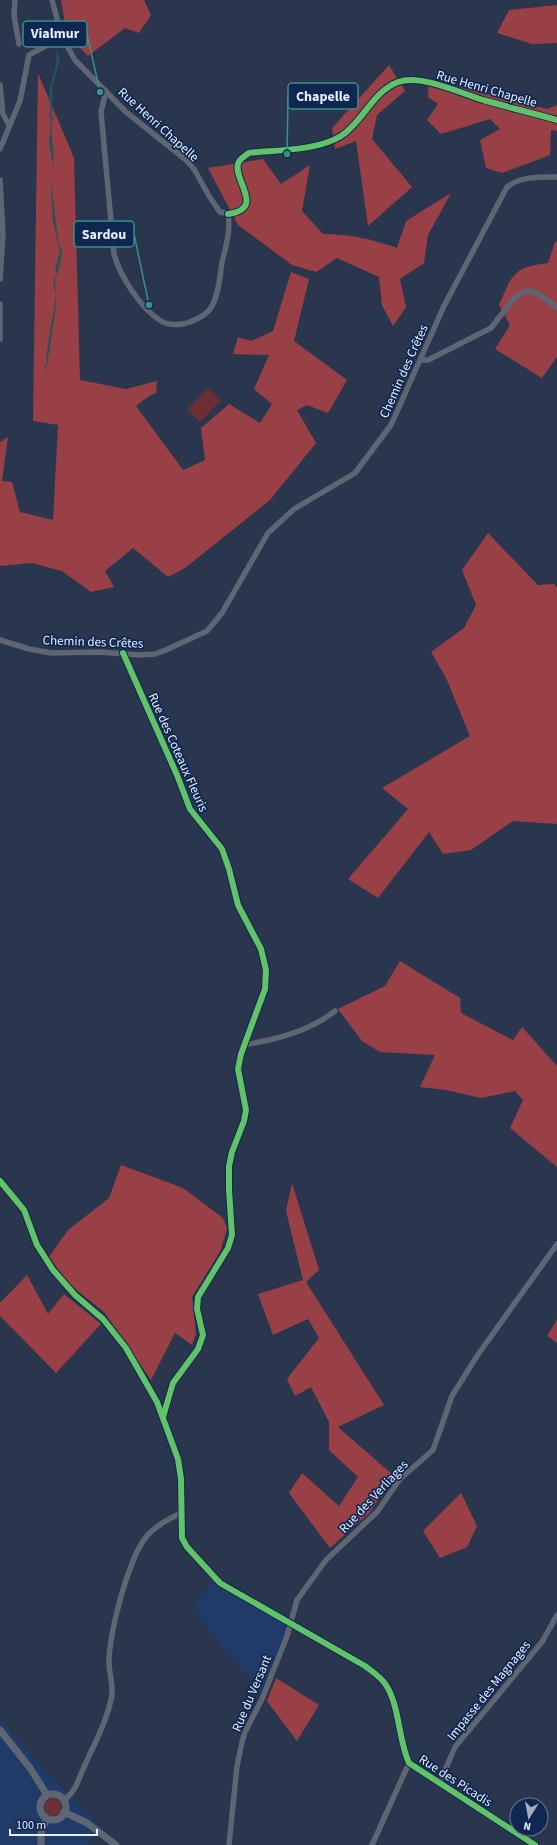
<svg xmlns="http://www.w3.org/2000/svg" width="557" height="1845" viewBox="0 0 557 1845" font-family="'Source Sans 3',sans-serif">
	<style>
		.built { fill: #213b69 }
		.green { fill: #6c2f34 }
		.forest { fill: #994046 }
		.water { fill: #24545a }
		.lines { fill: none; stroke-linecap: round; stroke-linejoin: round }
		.minor { stroke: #5e6673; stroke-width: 5.5 }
		.tertiary { stroke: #5e6673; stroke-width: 7 }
		.cycleway-casing { stroke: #102851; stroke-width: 8 }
		.cycleway { stroke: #61c268; stroke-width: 6 }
		.labels { text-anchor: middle; stroke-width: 3.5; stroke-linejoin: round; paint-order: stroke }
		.street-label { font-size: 13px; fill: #e4eefe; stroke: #102851 }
		.leader { fill: none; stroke: #3a8e8b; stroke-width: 1.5 }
		.callout-dot { fill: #3a8e8b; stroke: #102851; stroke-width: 1.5 }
		.callout { fill: #102851; stroke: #3a8e8b; stroke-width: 1.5 }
		.callout-label { font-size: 14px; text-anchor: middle; font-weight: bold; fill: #e4eefe }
	</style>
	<rect width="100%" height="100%" fill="#29364e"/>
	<g class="built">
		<polygon points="212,1582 289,1624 262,1690 231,1658 193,1608"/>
		<polygon points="0,1719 46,1772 96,1822 88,1845 0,1845"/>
	</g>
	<g class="green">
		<polygon points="208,388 221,400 200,422 187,410"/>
		<circle cx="53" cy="1807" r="9"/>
	</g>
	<g class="forest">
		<polygon points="61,0 144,0 151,15 139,33 125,28 88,56 67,34"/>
		<polygon points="557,5 557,43 532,44 497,33 509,10"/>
		<polygon points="389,65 405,91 377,115 372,139 412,187 368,226 356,141 335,149 332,128"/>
		<polygon points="38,73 74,158 80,380 126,389 157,381 156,393 149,396 136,406 183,470 205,460 201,428 229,404 260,423 272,404 254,389 269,355 233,354 238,337 251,341 273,331 291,272 309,279 294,341 347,380 328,413 307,405 297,410 316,443 270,500 185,568 168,577 133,548 105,571 114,587 91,592 62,571 32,563 0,566 0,442 8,437 2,481 12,482 20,512 53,520 58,425 33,421"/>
		<polygon points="429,79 547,109 557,105 557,131 551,130 550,155 502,173 486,168 480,140 500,129 490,119 441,134 427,120 438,104 428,97"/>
		<path d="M263,159L281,184L310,165L302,211L323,234C349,234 372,239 397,248L406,221L451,193L428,235L424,263L400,279L406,307L393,326L382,305L379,277L337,258L316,272L292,265L238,225L208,168Z"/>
		<path d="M557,241V357L542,378L495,349L510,325L499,305C512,275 513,267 548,263L555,242Z"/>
		<polygon points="488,533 538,585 554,584 557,588 557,824 513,821 471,850 443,854 429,832 378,898 348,879 408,809 382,788 470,736 446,678 431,652 464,628 476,605 462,570"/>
		<polygon points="400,961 460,998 461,1013 513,1040 522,1027 557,1066 557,1167 510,1128 523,1100 515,1091 481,1098 446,1090 420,1087 435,1055 380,1052 362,1041 338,1009 385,986"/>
		<polygon points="121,1165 183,1188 223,1218 227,1228 221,1250 192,1297 196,1334 192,1345 175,1333 151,1380 104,1312 70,1285 49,1257 68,1230 109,1198"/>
		<polygon points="292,1183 319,1270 306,1282 384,1405 338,1427 394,1476 370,1512 330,1548 289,1493 302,1473 339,1506 358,1477 329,1450 329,1422 311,1387 295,1396 287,1379 319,1338 308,1319 273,1335 258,1294 303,1280 286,1211"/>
		<polygon points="27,1275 48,1314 64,1294 101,1324 56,1373 0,1316 0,1303"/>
		<polygon points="557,1319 557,1343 547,1336"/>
		<polygon points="461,1493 477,1526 467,1547 440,1558 423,1531"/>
		<polygon points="276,1678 319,1705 297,1741 267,1701"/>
	</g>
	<path class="water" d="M55,48L60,58L52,89L53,110L51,114L53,119C50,129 52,139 53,149C55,162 51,176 52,189C54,207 56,225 59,244C60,247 62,250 62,253C62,256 56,281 55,282C59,304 52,326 50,348C49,354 47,357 48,363L46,366L47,377L45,365L47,363L46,357L56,295L53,281L57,276L55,269L60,252L53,221L51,190L53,166L49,142L51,119L49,115C53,108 48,101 49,94C51,77 60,64 55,48Z"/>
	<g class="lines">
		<g class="minor">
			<polyline points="15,0 14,15 19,44"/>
			<path d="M52,0L62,37L75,60L126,112L186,160L194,169L209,196L220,212C228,214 235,214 241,209C256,197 234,178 238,164C239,159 245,156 249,153C276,150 317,151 341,136C363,122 372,92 398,82C422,74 460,93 483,100C508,107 532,113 557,120"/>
			<polyline points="0,85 3,114 9,125"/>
			<path d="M106,91L101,112L114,254C120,276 141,309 161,321C169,326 182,325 190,322C198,319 208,314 212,306C219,293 220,276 222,262C226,246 231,230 228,214"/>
			<polyline points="0,149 20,101 29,55 62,37"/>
			<polyline points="0,180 3,235 0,279"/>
			<polyline points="0,304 0,339"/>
			<polyline points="421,360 428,360 491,328 515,297 527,291 539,294 557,308"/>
			<path d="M0,640L29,649L51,653L99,652L139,655L155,654L166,650L207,631L222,613L268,533L294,509L355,473L391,425L444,306L507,187C521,176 540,177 557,177"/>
			<polyline points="123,653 177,775 190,809 222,849 229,869 238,905 261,949 266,970 265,989 241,1054 238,1069 246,1110 244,1121 232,1152 229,1166 229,1190 232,1235 228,1248 198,1297 197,1309 203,1335 198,1349 173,1383 163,1416"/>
			<path d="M244,1045C277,1039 308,1032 335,1011"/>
			<path d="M0,1181L24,1210L37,1245L53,1270L75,1295L103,1319L126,1348L157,1402L178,1459L181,1479L182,1538L187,1547L220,1583L365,1666C373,1672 381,1677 386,1685C400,1707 398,1739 409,1763L535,1845"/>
			<polyline points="440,1782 455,1747 542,1642 557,1615"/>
			<path d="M63,1800C75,1794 79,1778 84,1767C94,1744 108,1720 112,1694C113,1682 108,1670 109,1658C111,1628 128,1560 146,1537C155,1526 169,1519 181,1513"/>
			<polyline points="229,1845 237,1766 242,1742 245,1732 262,1699 287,1636 297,1600 326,1560 377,1512 400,1479 433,1450 452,1396 477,1356 557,1244"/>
			<polyline points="372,1845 409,1763"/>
		</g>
		<g class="tertiary">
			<polyline points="0,1730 30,1768 47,1795"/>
			<circle cx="53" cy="1807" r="13"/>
			<polyline points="64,1812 87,1823 116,1845"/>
			<polyline points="41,1845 41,1833 47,1818"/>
		</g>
		<defs>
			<g id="cycleway">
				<path d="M228,214C266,209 233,180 238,164C239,159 245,156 249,153C276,150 317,151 341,136C363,122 372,92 398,82C422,74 460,93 483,100C508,107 532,113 557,120"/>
				<polyline points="123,653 177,775 190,809 222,849 229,869 238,905 261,949 266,970 265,989 241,1054 238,1069 246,1110 244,1121 232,1152 229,1166 229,1190 232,1235 228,1248 198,1297 197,1309 203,1335 198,1349 173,1383 163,1417"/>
				<path d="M0,1181L24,1210L37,1245L53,1270L75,1295L103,1319L126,1348L157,1402L178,1459L181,1479L182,1538L187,1547L220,1583L365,1666C373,1672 381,1677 386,1685C400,1707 398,1739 409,1763L535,1845"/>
			</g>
		</defs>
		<use href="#cycleway" class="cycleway-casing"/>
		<use href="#cycleway" class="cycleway"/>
	</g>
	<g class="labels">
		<g class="street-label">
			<text transform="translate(487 88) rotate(16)" y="5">Rue Henri Chapelle</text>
			<text transform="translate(159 124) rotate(42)" y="5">Rue Henri Chapelle</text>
			<text transform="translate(403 371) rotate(-66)" y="5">Chemin des Crêtes</text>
			<text transform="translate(93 641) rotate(2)" y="5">Chemin des Crêtes</text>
			<text transform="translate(179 752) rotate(66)" y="5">Rue des Coteaux Fleuris</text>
			<text transform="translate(373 1496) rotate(-47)" y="5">Rue des Verliages</text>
			<text transform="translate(488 1690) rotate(-51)" y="5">Impasse des Magnages</text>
			<text transform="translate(251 1693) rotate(-67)" y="5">Rue du Versant</text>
			<text transform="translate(456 1780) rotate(33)" y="5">Rue des Picadis</text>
		</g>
	</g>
	<path class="leader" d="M100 92L87 34M287 154L288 96M149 305L134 234"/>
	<g class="callout-dot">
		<circle cx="100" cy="92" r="4"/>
		<circle cx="287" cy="154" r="4"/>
		<circle cx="149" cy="305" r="4"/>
	</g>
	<g class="callout">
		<rect x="23" y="21" width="64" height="26" rx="4"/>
		<rect x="288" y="83" width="70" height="26" rx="4"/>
		<rect x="74" y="221" width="60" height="26" rx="4"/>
	</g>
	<g class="callout-label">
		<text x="55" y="38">Vialmur</text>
		<text x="323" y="101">Chapelle</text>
		<text x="104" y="239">Sardou</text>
	</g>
	<g transform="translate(529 1817) rotate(191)"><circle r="19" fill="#102851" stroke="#657796"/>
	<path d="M0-3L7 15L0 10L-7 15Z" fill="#a3aec0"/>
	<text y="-6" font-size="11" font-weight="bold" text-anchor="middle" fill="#e4eefe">N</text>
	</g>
	<path d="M10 1829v6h87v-6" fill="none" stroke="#e4eefe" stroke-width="2"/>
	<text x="16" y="1829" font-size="12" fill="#e4eefe" stroke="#102851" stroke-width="3" paint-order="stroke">100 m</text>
</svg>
